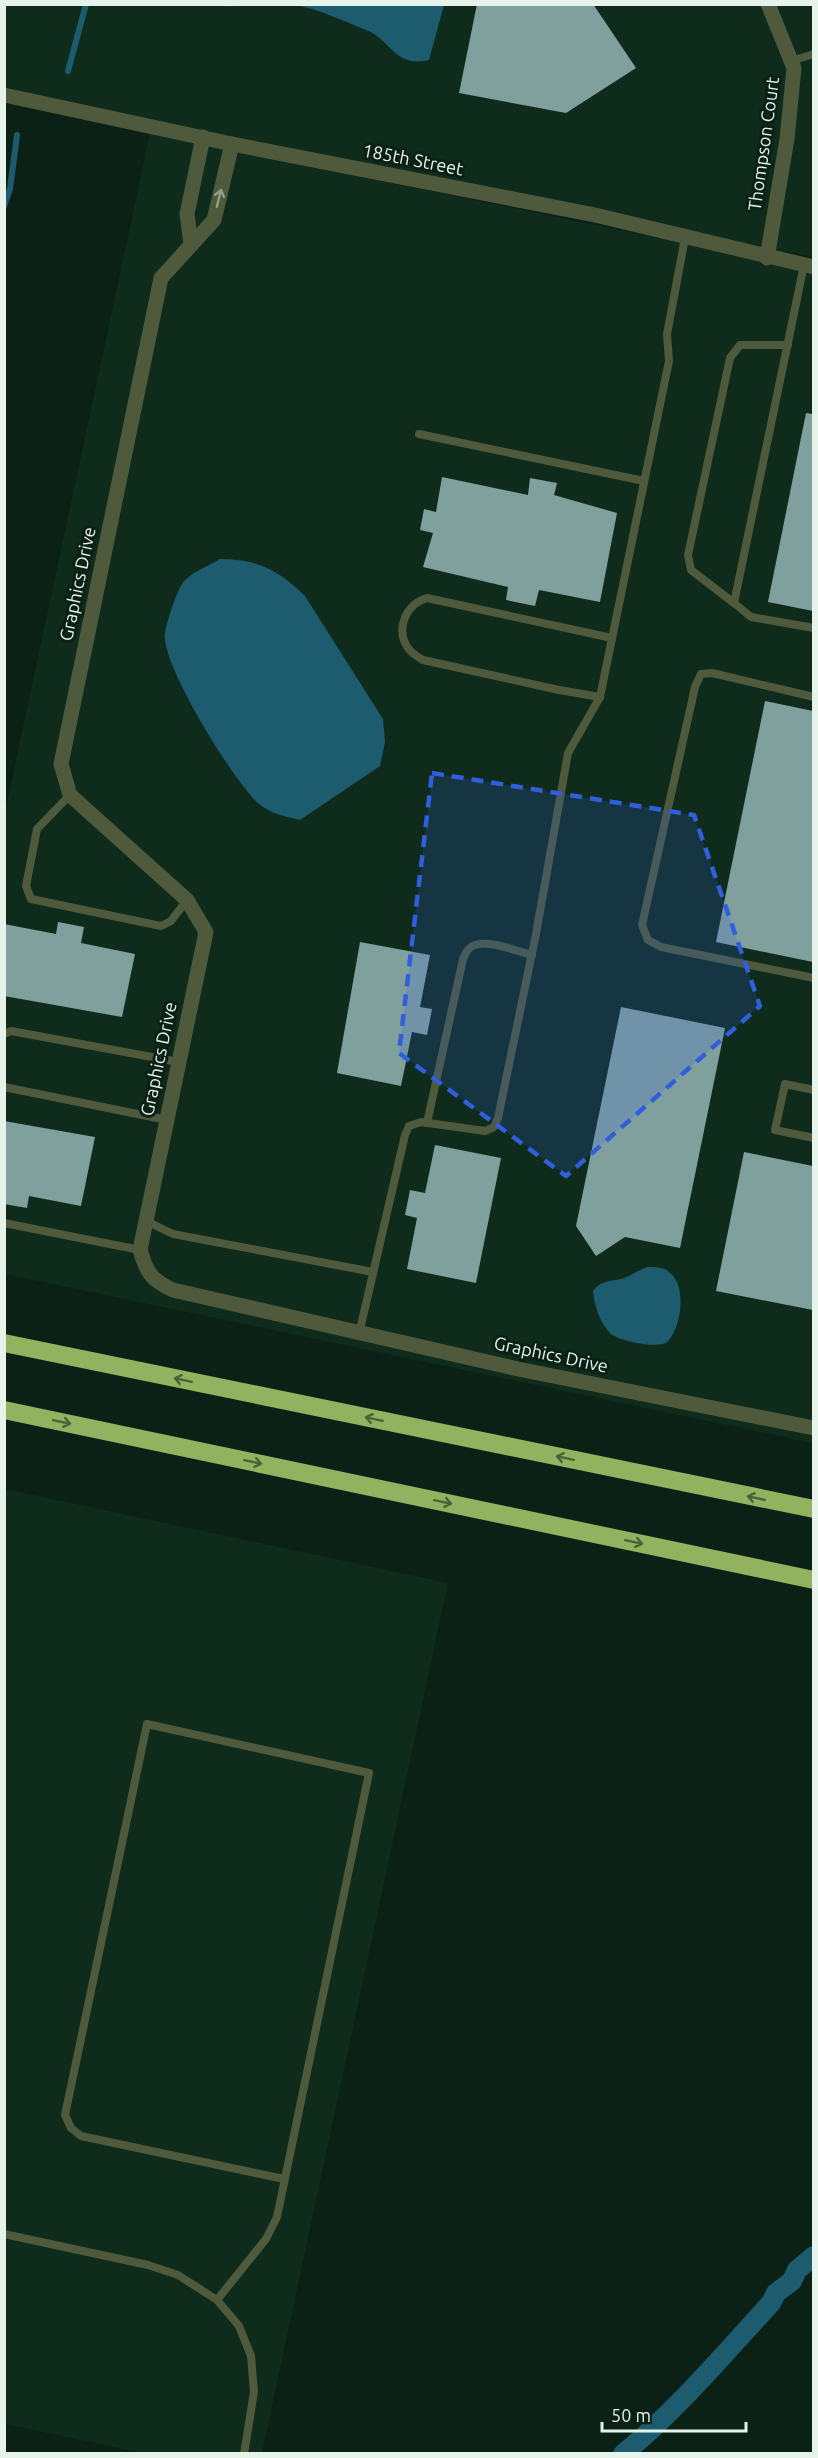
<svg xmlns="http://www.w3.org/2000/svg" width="818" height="2458" viewBox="0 0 818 2458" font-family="Ubuntu,sans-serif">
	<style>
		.built { fill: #0e2b1c }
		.water { fill: #1d5b6e }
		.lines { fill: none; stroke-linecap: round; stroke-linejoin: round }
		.stream { stroke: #1d5b6e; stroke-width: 6 }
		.canal { stroke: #1d5b6e; stroke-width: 20 }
		.building { fill: #80a09d }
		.service { stroke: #4e5a3b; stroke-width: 8 }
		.minor { stroke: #4e5a3b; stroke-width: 15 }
		.motorway { stroke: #93b25f; stroke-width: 18 }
		.oneway { stroke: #929f8a }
		.oneway2 { stroke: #496237 }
		.marked { fill: #315eda; fill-opacity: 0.2; stroke: #315eda; stroke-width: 4.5; stroke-dasharray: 12 8; stroke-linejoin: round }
		.labels { text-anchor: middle; stroke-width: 6; stroke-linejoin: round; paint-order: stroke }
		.street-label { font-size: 18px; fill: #e6f3ea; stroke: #0c2116 }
	</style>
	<rect width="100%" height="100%" fill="#0c2116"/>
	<g class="built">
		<polygon points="5,5 813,5 813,257 5,89"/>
		<polygon points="150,133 813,270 813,1443 5,1274 5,812"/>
		<polygon points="5,1489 448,1583 262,2453 143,2453 5,2424"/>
	</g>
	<g class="water">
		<path d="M212,5H444L429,60C394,68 392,40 366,30C343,21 319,9 295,5C268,1 239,9 212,5Z"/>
		<path d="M220,559C257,559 279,570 305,596L383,719L385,742L380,766L300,820C284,816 271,814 258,803C235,783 159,662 165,632C167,622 176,593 182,584C189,573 209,566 220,559Z"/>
		<path d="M647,1267C655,1267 663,1267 669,1272C687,1285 682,1326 668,1341C660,1350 620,1341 611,1334C600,1324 594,1305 593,1291C602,1279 612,1282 624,1278C632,1275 639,1270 647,1267Z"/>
	</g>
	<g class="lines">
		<g class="stream">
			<polyline points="68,71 86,4"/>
			<polyline points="4,206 10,189 17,135"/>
		</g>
		<path class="canal" d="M623,2454C677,2410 724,2354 771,2303L776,2293L792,2281L797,2270L814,2256"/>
	</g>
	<g class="building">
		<polygon points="477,4 593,4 636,68 566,113 459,93"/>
		<polygon points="806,413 813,414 813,611 768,602"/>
		<polygon points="442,477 528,495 530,478 557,483 554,495 617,513 600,602 539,590 535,606 506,600 508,587 423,567 433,533 420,530 424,509 436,512"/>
		<polygon points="765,701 813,711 813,962 716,942"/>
		<polygon points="58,922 84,927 81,943 135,954 122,1017 4,996 4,924 56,934"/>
		<polygon points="360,942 430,955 420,1007 432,1009 427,1035 412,1032 401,1086 337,1073"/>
		<polygon points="621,1007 725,1028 680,1248 625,1237 596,1256 576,1226"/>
		<polygon points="4,1121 95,1137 81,1206 29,1196 27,1208 4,1204"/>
		<polygon points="435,1145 501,1158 476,1283 407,1269 417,1218 405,1215 410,1190 425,1193"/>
		<polygon points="744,1152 813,1166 813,1310 716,1291"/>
	</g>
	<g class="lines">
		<g class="service">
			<polyline points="791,61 814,54"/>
			<polyline points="804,265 734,603 751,617 814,628"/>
			<polyline points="419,434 644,481"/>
			<polyline points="734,603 691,570 688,555 730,358 740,345 788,345"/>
			<path d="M600,697L559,690L423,660C418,657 411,653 408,648C395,629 406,604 427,598L612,638"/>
			<polyline points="814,697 712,673 701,674 695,687 642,925 648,940 661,947 814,978"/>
			<polyline points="70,795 37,829 26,886 31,899 161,926 171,921 187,900"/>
			<polyline points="4,1034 11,1031 179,1062"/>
			<polyline points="4,1087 167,1120"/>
			<polyline points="814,1090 785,1084 775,1130 814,1138"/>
			<path d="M427,1123L463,959C466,953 468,947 475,945C491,940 516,951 532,955"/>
			<polyline points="146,1221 173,1234 373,1272"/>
			<polyline points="4,1223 140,1250"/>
			<polyline points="359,1334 405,1135 409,1126 421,1122 485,1131 494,1127 498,1118 536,934 568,753 600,697 669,361 667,334 685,238"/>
			<polyline points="4,2234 148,2265 178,2275 217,2300 239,2326 251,2356 254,2392 244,2454"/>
			<polyline points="217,2300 266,2239 277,2217 369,1773 147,1724 65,2115 71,2128 81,2136 284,2179"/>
		</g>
		<g class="minor">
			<polyline points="4,95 232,144 595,215 814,267"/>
			<path d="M232,144L214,220L161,278L61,764L70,795L187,900L206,932L140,1250C147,1273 151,1280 173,1290L518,1369L814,1428"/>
			<polyline points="191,244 187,214 203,137"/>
			<polyline points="767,258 787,139 794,68 768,4"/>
		</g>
		<g class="motorway">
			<polyline points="4,1343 814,1509"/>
			<polyline points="4,1410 814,1580"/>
		</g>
	</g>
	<defs><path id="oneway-shaft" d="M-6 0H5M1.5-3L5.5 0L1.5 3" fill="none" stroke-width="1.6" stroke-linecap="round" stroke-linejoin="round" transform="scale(1.5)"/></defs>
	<use class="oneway" href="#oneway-shaft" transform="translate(219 198) rotate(-76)"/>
	<g class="oneway2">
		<use href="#oneway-shaft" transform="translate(183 1380) rotate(-168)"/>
		<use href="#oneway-shaft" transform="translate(374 1419) rotate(-168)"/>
		<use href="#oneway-shaft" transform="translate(62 1422) rotate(12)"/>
		<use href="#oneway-shaft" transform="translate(565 1458) rotate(-168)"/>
		<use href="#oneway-shaft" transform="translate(253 1462) rotate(12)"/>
		<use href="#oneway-shaft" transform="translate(756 1498) rotate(-168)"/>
		<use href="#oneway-shaft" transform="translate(443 1502) rotate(12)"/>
		<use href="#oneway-shaft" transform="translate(634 1542) rotate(12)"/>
	</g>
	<path class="marked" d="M432,773L694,815L760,1006L566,1176L399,1053Z"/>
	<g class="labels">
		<g class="street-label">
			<text transform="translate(764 144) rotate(-82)" y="6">Thompson Court</text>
			<text transform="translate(413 160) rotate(11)" y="6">185th Street</text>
			<text transform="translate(78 584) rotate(-78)" y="6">Graphics Drive</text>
			<text transform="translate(159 1059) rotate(-78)" y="6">Graphics Drive</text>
			<text transform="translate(551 1355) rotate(12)" y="6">Graphics Drive</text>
		</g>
	</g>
	<rect width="818" height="2458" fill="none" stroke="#e6f3ea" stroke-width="12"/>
	<path d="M602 2422v9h144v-9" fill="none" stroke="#e6f3ea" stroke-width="3"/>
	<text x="611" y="2422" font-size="18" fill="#e6f3ea" stroke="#0c2116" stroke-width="4.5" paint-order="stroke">50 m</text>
</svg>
